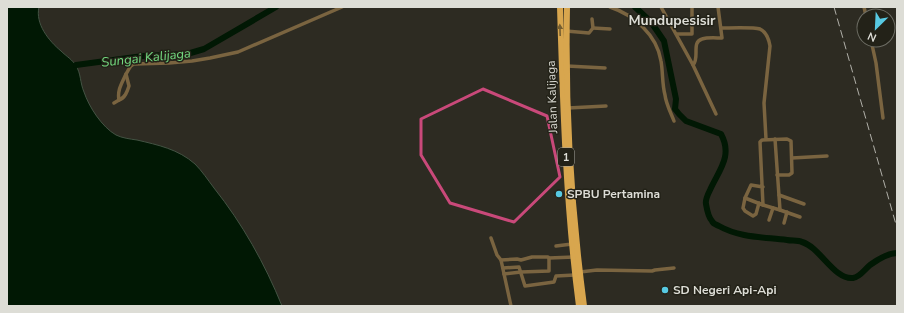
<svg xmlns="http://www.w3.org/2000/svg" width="904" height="313" viewBox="0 0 904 313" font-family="'Nunito Sans',sans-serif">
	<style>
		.water { fill: #011804; stroke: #435343 }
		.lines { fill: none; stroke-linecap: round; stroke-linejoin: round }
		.river { stroke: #011804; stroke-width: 6 }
		.minor { stroke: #7a6440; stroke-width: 3.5 }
		.trunk { stroke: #d8a64e; stroke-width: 6 }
		.rail { stroke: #b1b0a9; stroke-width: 1; stroke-dasharray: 8 4; stroke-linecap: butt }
		.oneway { fill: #745d30 }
		.marked { fill: none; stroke: #c9497a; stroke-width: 3; stroke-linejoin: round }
		.poi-dot { fill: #57c9e2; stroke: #232218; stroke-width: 1.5 }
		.labels { text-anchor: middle; stroke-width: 3; stroke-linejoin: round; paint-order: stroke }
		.shield { fill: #232218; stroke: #a5a59d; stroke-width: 1 }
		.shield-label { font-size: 11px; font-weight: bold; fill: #ddddd6 }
		.street-label { font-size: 12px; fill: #ddddd6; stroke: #232218 }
		.poi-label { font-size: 12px; font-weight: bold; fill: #ddddd6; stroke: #232218; text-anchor: start }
		.water-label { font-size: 13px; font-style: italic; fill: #74dc81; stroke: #232218 }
		.quarter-label { font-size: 14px; font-weight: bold; fill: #ddddd6; stroke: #232218 }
	</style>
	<rect width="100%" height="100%" fill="#2d2b22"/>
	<path class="water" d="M7,7H39C35,24 49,41 61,51C66,56 73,60 76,66C81,73 80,83 84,92C89,107 102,127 116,135C122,138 130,139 137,140C158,145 178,149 195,164C202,171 208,180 214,188C242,223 265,264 282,306H7Z"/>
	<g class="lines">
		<g class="river">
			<path d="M635,7L651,22L664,41L676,99L675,109L679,114L686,121L721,134C733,156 719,170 710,190C708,194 705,200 706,204C707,210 708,217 712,221C713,224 717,225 719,226C740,238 765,237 787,240C792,241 798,240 802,242C820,247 834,280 853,278C860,277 864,270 870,265C877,260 888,253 897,253"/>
			<polyline points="76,65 143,56 187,54 204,49 276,7"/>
		</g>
		<g class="minor">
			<path d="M610,7C634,15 657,35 661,61C663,72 662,84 665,95C666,104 671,113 674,121"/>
			<path d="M661,7L693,65C700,58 691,42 702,39C708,37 716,38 722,38L718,7"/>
			<polyline points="864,7 866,16"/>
			<polyline points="593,28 610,29"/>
			<path d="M722,28C730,28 754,27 760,29C766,32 769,40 770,46L764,103L766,139"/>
			<polyline points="566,31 589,33 593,28 592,19"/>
			<polyline points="677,34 692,34 692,7"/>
			<polyline points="871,40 876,63 883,118"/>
			<polyline points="693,65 716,114"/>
			<polyline points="567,66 605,68"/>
			<path d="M119,100C125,98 127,92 129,86L126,74"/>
			<path d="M114,103L119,100C117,90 122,83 126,74C129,70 129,66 134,64L169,63L192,61L210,58L238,52L342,7"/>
			<polyline points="568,108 606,106"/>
			<polyline points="792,158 827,156"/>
			<polyline points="763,187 751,185 745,198 763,205 760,142 762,140 787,139 791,141 792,173 789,175 777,175"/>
			<polyline points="779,195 804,204"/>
			<polyline points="745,198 743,208 745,211 753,216 756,214 759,203"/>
			<polyline points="763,205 780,210 775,139"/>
			<polyline points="780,210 800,217"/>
			<polyline points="769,220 773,208"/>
			<polyline points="784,223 787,212"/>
			<polyline points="491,238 497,255 501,260 511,306"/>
			<polyline points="556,246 572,244"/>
			<polyline points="501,260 517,259 521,260 532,257 548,257 549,258 574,257"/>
			<polyline points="503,268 519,267 525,286 554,282 556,276 575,275"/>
			<polyline points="580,272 597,270 652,271 655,270 674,268"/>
			<polyline points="504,274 521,272 549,271 549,258"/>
		</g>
		<g class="trunk">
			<path d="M560,7C563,107 566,207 579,306"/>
			<path d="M567,7C565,106 571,207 584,306"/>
		</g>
		<polyline class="rail" points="834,7 897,228"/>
	</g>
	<defs><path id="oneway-solid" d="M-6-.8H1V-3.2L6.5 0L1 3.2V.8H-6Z"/></defs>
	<use class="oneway" href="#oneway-solid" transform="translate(560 30) rotate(-92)"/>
	<path class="marked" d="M483,89L547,116L560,177L514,222L450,203L421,155V119Z"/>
	<g class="poi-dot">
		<circle cx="559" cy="194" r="4"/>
		<circle cx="665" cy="290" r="4"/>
	</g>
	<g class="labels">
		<rect class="shield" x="558" y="148" width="16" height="18" rx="3"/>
		<g class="shield-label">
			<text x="566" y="161">1</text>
		</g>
		<g class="street-label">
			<text transform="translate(552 97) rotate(-92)" y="4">Jalan Kalijaga</text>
		</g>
		<g class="poi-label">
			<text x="567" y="198">SPBU Pertamina</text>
			<text x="673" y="294">SD Negeri Api-Api</text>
		</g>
		<g class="water-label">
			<text transform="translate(146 57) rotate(-6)" y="5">Sungai Kalijaga</text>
		</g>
		<g class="quarter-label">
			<text x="672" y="25">Mundupesisir</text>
		</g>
	</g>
	<rect width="904" height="313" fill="none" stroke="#ddddd6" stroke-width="16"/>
	<g transform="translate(876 28) rotate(204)"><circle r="19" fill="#232218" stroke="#6d6d64"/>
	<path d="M0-3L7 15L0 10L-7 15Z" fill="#57c9e2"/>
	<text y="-6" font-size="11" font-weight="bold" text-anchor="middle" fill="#ddddd6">N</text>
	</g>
</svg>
